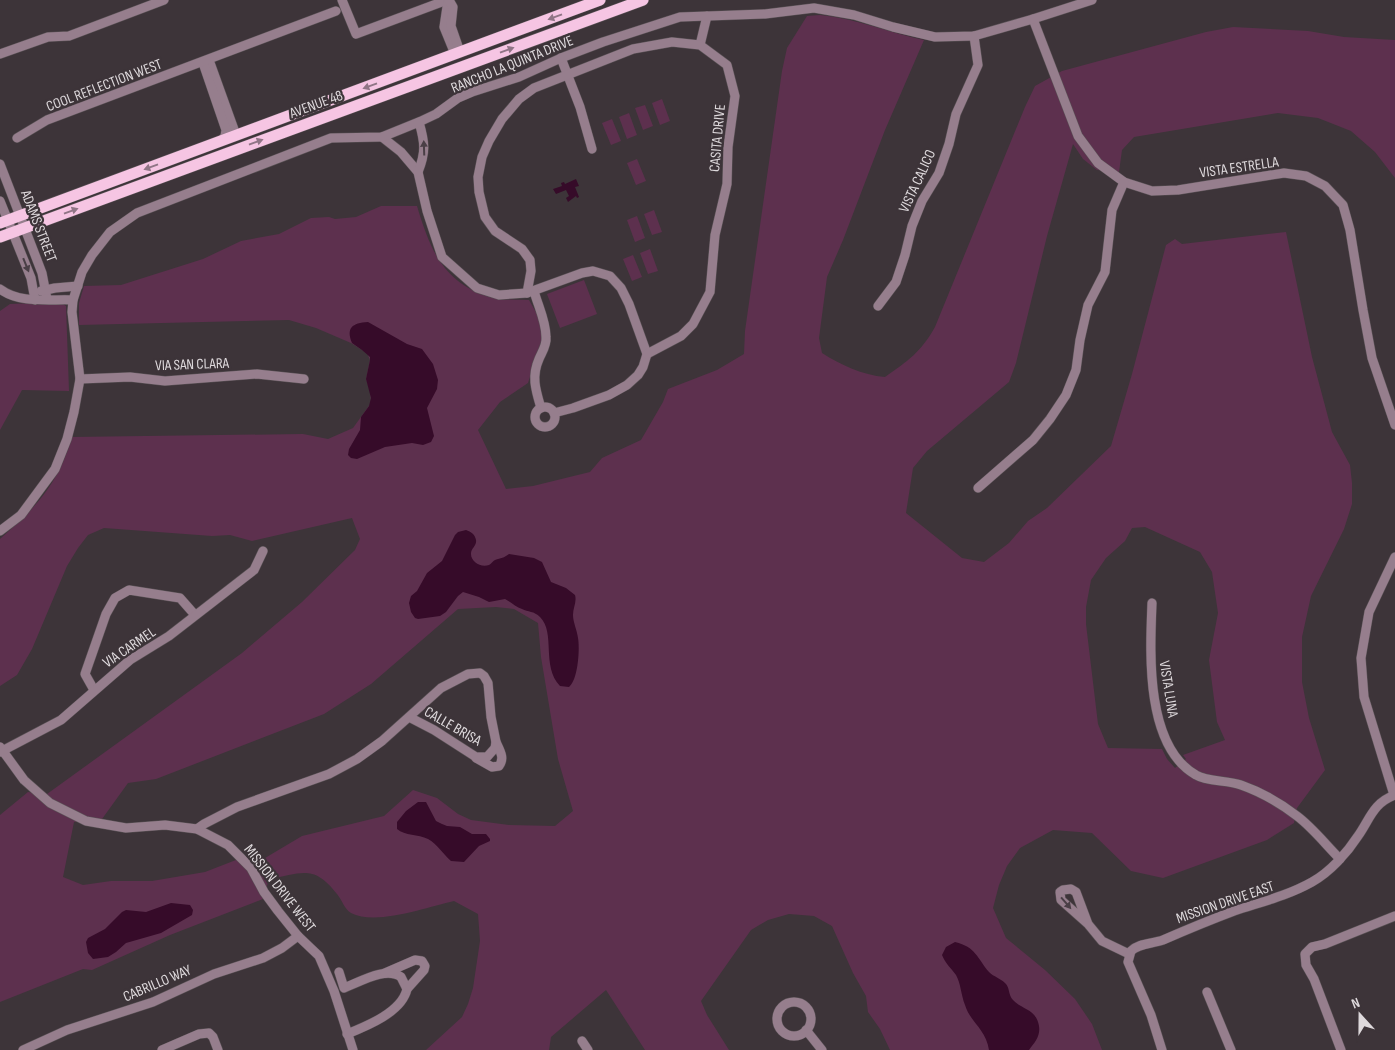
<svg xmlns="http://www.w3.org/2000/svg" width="1395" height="1050" viewBox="0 0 1395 1050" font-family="'Sofia Sans Condensed',sans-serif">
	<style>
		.green { fill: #5d304e; fill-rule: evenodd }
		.water { fill: #360b29 }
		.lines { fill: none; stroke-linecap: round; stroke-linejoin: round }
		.minor-casing { stroke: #5a5256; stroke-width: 10 }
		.major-casing { stroke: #5a5256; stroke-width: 12 }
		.minor { stroke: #967e8d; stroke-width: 9 }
		.major { stroke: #f6c5e3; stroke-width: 11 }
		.oneway { fill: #907586 }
		.oneway2 { fill: #4a3f46 }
		.labels { text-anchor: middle; stroke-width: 4.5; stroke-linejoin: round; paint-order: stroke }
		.street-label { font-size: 15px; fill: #ded9dc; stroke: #3d3439 }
	</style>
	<rect width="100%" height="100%" fill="#3d3439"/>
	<g class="green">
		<path d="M820,15C856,18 889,33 924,40L885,130L843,240L827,277L819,338L822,353C841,365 862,375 885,377C908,361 921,352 935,327L1025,107L1035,86L1062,71L1206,32L1233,27L1308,31L1344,37L1395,40V178L1375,152L1351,131L1318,118L1278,113L1134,137L1122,150L1119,172L1097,170L1083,159L1073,144L1047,236L1016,363L1009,382L927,451L913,468L906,513L962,558L984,562L1009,543L1028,521L1047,508L1111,446L1132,374L1166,245L1175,239L1182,244L1286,232L1312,357L1332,432L1350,465L1352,483V504L1344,529L1311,596L1302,637V682L1309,718L1325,770L1297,808L1294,823L1267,840L1163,878L1131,871L1092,833L1053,830L1020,848L1007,866L999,885L993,908L1006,938L1045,970L1075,999L1092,1024L1102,1050H890L880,1029L868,1012L866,996L853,973L832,926L814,916L789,914L768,920L751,930L701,1001L707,1015L729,1050H645L606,990L551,1037L549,1050H426L462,1017L468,1004L473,988L480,941L478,914L454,901C427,907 376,926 351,913C345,910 342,900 337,894C314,864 302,873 269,879L263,899L170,935L92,970L83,969L0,1002V815L28,792L47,794L242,653L302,602L355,550L360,539L352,518L252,541L230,535L212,536L104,528L88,535L78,548L67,566L32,649L17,675L0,686V539C37,506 57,486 72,437L303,434L328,439L353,428L371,403L370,391L366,379L370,360L367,353L351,343L316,328L289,320L79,325V303L84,286L121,285L203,259L241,241L279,234L311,218L329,217L335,219L356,217L381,206H417C430,249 443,283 490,297C502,301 516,299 529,300L537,314L543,336L528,383L500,402L478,430L506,489L533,486L590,472L602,458L641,440L663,402L668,389L717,370L744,354L745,331L782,71L787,48L807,16ZM1145,527L1200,552L1212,572L1218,613L1209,660L1217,722L1225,740L1183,755L1186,759L1175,768L1167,759L1162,749L1108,748L1098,724L1086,624V607L1091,580L1106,558L1125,541L1132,528ZM496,607L514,609L538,623L541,657L558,759L573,811L555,826L509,825L471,820L458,814L437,798L413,790L384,816L302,836L255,864L236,860L205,872L152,881H111L83,885L63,877L74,822L102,819L128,783L156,779L324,714L371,684L458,609Z"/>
		<polygon points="662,99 670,121 660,125 652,103"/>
		<polygon points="645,105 653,126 643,130 635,108"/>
		<polygon points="629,113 637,135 627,139 619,117"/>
		<polygon points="612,119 621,141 611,145 602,123"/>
		<polygon points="637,159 646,181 636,185 627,163"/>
		<polygon points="654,210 662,232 652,235 644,214"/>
		<polygon points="637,216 645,238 635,242 627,220"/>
		<polygon points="650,249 658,271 648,274 640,253"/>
		<polygon points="633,255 642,277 632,281 623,259"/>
		<polygon points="584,280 597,314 560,328 547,294"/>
		<polygon points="59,302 66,306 69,391 22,390 0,430 0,311 10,304"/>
	</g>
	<g class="water">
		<polygon points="576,179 579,186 575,187 579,197 577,198 576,196 568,202 566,198 569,196 566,190 556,194 553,189 562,186 561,183 564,182 565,184"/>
		<path d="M368,322L407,344L422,349L433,364L438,380L437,389L427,408L434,436L431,442L423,445L412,443L385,447L357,459L351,458L348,455L349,449L360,430L361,417L369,406L371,398L366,379L370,360V357L362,350L352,343C346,328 352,323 368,322Z"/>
		<path d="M466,530C471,532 475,534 476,540C477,546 471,548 471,554C471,562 481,568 489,565C491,564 493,561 495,560C501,558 504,558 509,554L534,558L542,562L551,582L566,588L575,595C577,602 573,608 573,615C573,622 577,630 578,638C580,649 578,680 569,687L560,686C541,666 556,633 540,617C534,611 528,612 522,609C516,607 511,602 505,599L489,602L479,597L463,592L458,596L446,612L440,616L418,619L415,618L411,612L409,603L411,596L417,591L427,573L442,561L455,535L458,532Z"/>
		<path d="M418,802H426L436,821L442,824L447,826L460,827L472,834H486L490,839V841L479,846L464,862L451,861C443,854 437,844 428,839C418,834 405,836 397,829V822L406,811Z"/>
		<polygon points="171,903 190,905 193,910 192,915 161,933 126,943 116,952 108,957 93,959 88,953 86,942 88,938 105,929 122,912 126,910 146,912"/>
		<path d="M955,942C976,947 977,958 989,972C994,977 1000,978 1005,983C1010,987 1008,995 1013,1000C1021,1009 1034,1009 1038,1022C1042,1034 1036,1041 1029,1050H989C986,1029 970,1022 965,1005C961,995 961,984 956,975C951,968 945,963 942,955L946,947Z"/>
	</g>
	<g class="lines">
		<defs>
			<g id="minor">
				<polyline points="342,0 356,34 447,0"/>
				<polyline points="448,0 444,27 455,54"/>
				<polyline points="449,0 453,7 451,26 460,52"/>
				<polyline points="1033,19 1078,136 1098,163 1124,182 1152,191 1178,190 1284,173 1306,176 1325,186 1343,205 1350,230 1363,310 1372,358 1395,425"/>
				<polyline points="700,45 707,16"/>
				<polyline points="0,54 48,37 69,36 164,0"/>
				<polyline points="561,58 580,107 592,149"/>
				<polyline points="209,60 236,135"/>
				<polyline points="203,63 226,130 225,136 221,141"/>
				<polyline points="382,137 401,152 418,172 427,211 442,257 477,288 499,295 527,293 582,273 593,271 610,276 621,288 629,304 647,354 643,367 638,375 627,385 609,395 573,408 554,413"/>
				<polyline points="17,138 47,120 336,11"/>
				<polyline points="0,164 42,273 47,299"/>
				<path d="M418,172C426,152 425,143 419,122"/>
				<polyline points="0,201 31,278 35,300"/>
				<path d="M0,289C20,304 49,299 73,300"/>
				<polyline points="41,291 55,288 78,286"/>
				<path d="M534,291C538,306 546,321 546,337C547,345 542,352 539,359C531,377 536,391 541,408"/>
				<polyline points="527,293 531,271 530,260 522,249 495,231 485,217 479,192 478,177 482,157 489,141 502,119 519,99 534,88 633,49 672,42 700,45 727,65 735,96 728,147 727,184 715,235 710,292 693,324 681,336 647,354"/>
				<polyline points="878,306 896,282 905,255 912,226 922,201 939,173 949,144 956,114 978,65 974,36"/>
				<polyline points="80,379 130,377 165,381 257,374 304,379"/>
				<circle cx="545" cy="417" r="10"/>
				<polyline points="978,488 1033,440 1050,419 1066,395 1076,370 1080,340 1088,305 1105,272 1112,210 1124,182"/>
				<polyline points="0,531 21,515 55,469 67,439 74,412 80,379 72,312 73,300 82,272 92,255 110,232 137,213 331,138 382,137 419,122 436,114 458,98 472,92 519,77 561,58 603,42 680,17 765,14 814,8 854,15 893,27 935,37 974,36 1033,19 1092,0"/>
				<path d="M1152,603C1150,653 1145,746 1196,775C1207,782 1228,780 1241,785C1261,792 1280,803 1297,816C1313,828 1326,845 1340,859"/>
				<polyline points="94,690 85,674 106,614 115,598 129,590 180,598 195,615"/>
				<polyline points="0,747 24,780 50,803 86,821 126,828 165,825 197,829 228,845 251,868 264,892 278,911 298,936 319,956 334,991 353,1050"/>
				<polyline points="0,752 61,720 130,660 169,636 254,570 263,551"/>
				<path d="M476,758L492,767L499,766C505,758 500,751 496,742"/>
				<polyline points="1394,795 1364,697 1361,658 1369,612 1395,557"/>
				<polyline points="197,829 204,824 237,807 329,774 357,759 382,741 441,688 468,674 480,673 484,676 488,683 491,717 496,742 495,748 487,757 476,757 434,730 409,717"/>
				<polyline points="1088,924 1076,892 1071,889 1063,890 1060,892 1061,900 1088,924 1102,941 1129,954"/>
				<path d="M339,972L344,988C360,982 386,966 401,977L407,989C402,1012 367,1026 347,1034"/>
				<polyline points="385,973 415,960 422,961 425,966 424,970 407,989"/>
				<polyline points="1207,992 1231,1050"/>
				<circle cx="794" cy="1019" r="17"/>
				<polyline points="806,1030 822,1050"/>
				<polyline points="582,1041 588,1050"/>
				<polyline points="23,1050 67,1030 153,1002 214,974 263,958 282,948 298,936"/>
				<polyline points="162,1050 199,1034 209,1033 213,1037 218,1050"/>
				<path d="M1162,1050L1151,1015L1128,962L1131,951C1139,943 1152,944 1163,940C1186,930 1210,920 1234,911C1261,902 1287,896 1312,882C1330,872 1347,853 1358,836C1370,819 1373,803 1395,795"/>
				<polyline points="1341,1050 1314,979 1306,965 1305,954 1312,947 1325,944 1395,916"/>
			</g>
			<g id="major">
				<polyline points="0,223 600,0"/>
				<polyline points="0,237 643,0"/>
			</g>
		</defs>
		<use href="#minor" class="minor-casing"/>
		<use href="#major" class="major-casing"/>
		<use href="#minor" class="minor"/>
		<use href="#major" class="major"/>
	</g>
	<defs><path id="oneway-solid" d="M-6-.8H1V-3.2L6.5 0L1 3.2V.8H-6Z" transform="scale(1.25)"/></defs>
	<g class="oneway">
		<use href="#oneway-solid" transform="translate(555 17) rotate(160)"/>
		<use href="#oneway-solid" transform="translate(507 50) rotate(-20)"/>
		<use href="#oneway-solid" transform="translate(370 86) rotate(160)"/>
		<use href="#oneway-solid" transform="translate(256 142) rotate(-20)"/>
		<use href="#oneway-solid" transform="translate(151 167) rotate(160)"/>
		<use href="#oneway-solid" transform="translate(71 211) rotate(-20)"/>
	</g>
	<g class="oneway2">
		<use href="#oneway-solid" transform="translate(424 148) rotate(-92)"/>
		<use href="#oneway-solid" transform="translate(26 265) rotate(68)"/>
		<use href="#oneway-solid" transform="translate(1066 903) rotate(49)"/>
	</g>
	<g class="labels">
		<g class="street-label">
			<text transform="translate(512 64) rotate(-22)" y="5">RANCHO LA QUINTA DRIVE</text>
			<text transform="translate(104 85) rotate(-21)" y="5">COOL REFLECTION WEST</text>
			<text transform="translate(316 104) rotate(-20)" y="5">AVENUE 48</text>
			<text transform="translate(717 138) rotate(-85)" y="5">CASITA DRIVE</text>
			<text transform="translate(1239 167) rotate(-8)" y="5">VISTA ESTRELLA</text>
			<text transform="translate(917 181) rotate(-65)" y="5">VISTA CALICO</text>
			<text transform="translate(39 226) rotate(69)" y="5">ADAMS STREET</text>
			<text transform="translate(192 364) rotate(-2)" y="5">VIA SAN CLARA</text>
			<text transform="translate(129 647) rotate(-34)" y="5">VIA CARMEL</text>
			<text transform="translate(1169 689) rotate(81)" y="5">VISTA LUNA</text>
			<text transform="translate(453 726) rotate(30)" y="5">CALLE BRISA</text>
			<text transform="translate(280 888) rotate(52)" y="5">MISSION DRIVE WEST</text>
			<text transform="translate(1225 902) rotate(-19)" y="5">MISSION DRIVE EAST</text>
			<text transform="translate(157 983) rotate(-23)" y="5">CABRILLO WAY</text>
		</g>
	</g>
	<g transform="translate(1360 1015) rotate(339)" stroke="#3d3439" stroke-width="4" paint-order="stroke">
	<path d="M0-4L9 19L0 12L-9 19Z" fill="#ded9dc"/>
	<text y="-8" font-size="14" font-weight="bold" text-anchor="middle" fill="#ded9dc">N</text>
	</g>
</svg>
